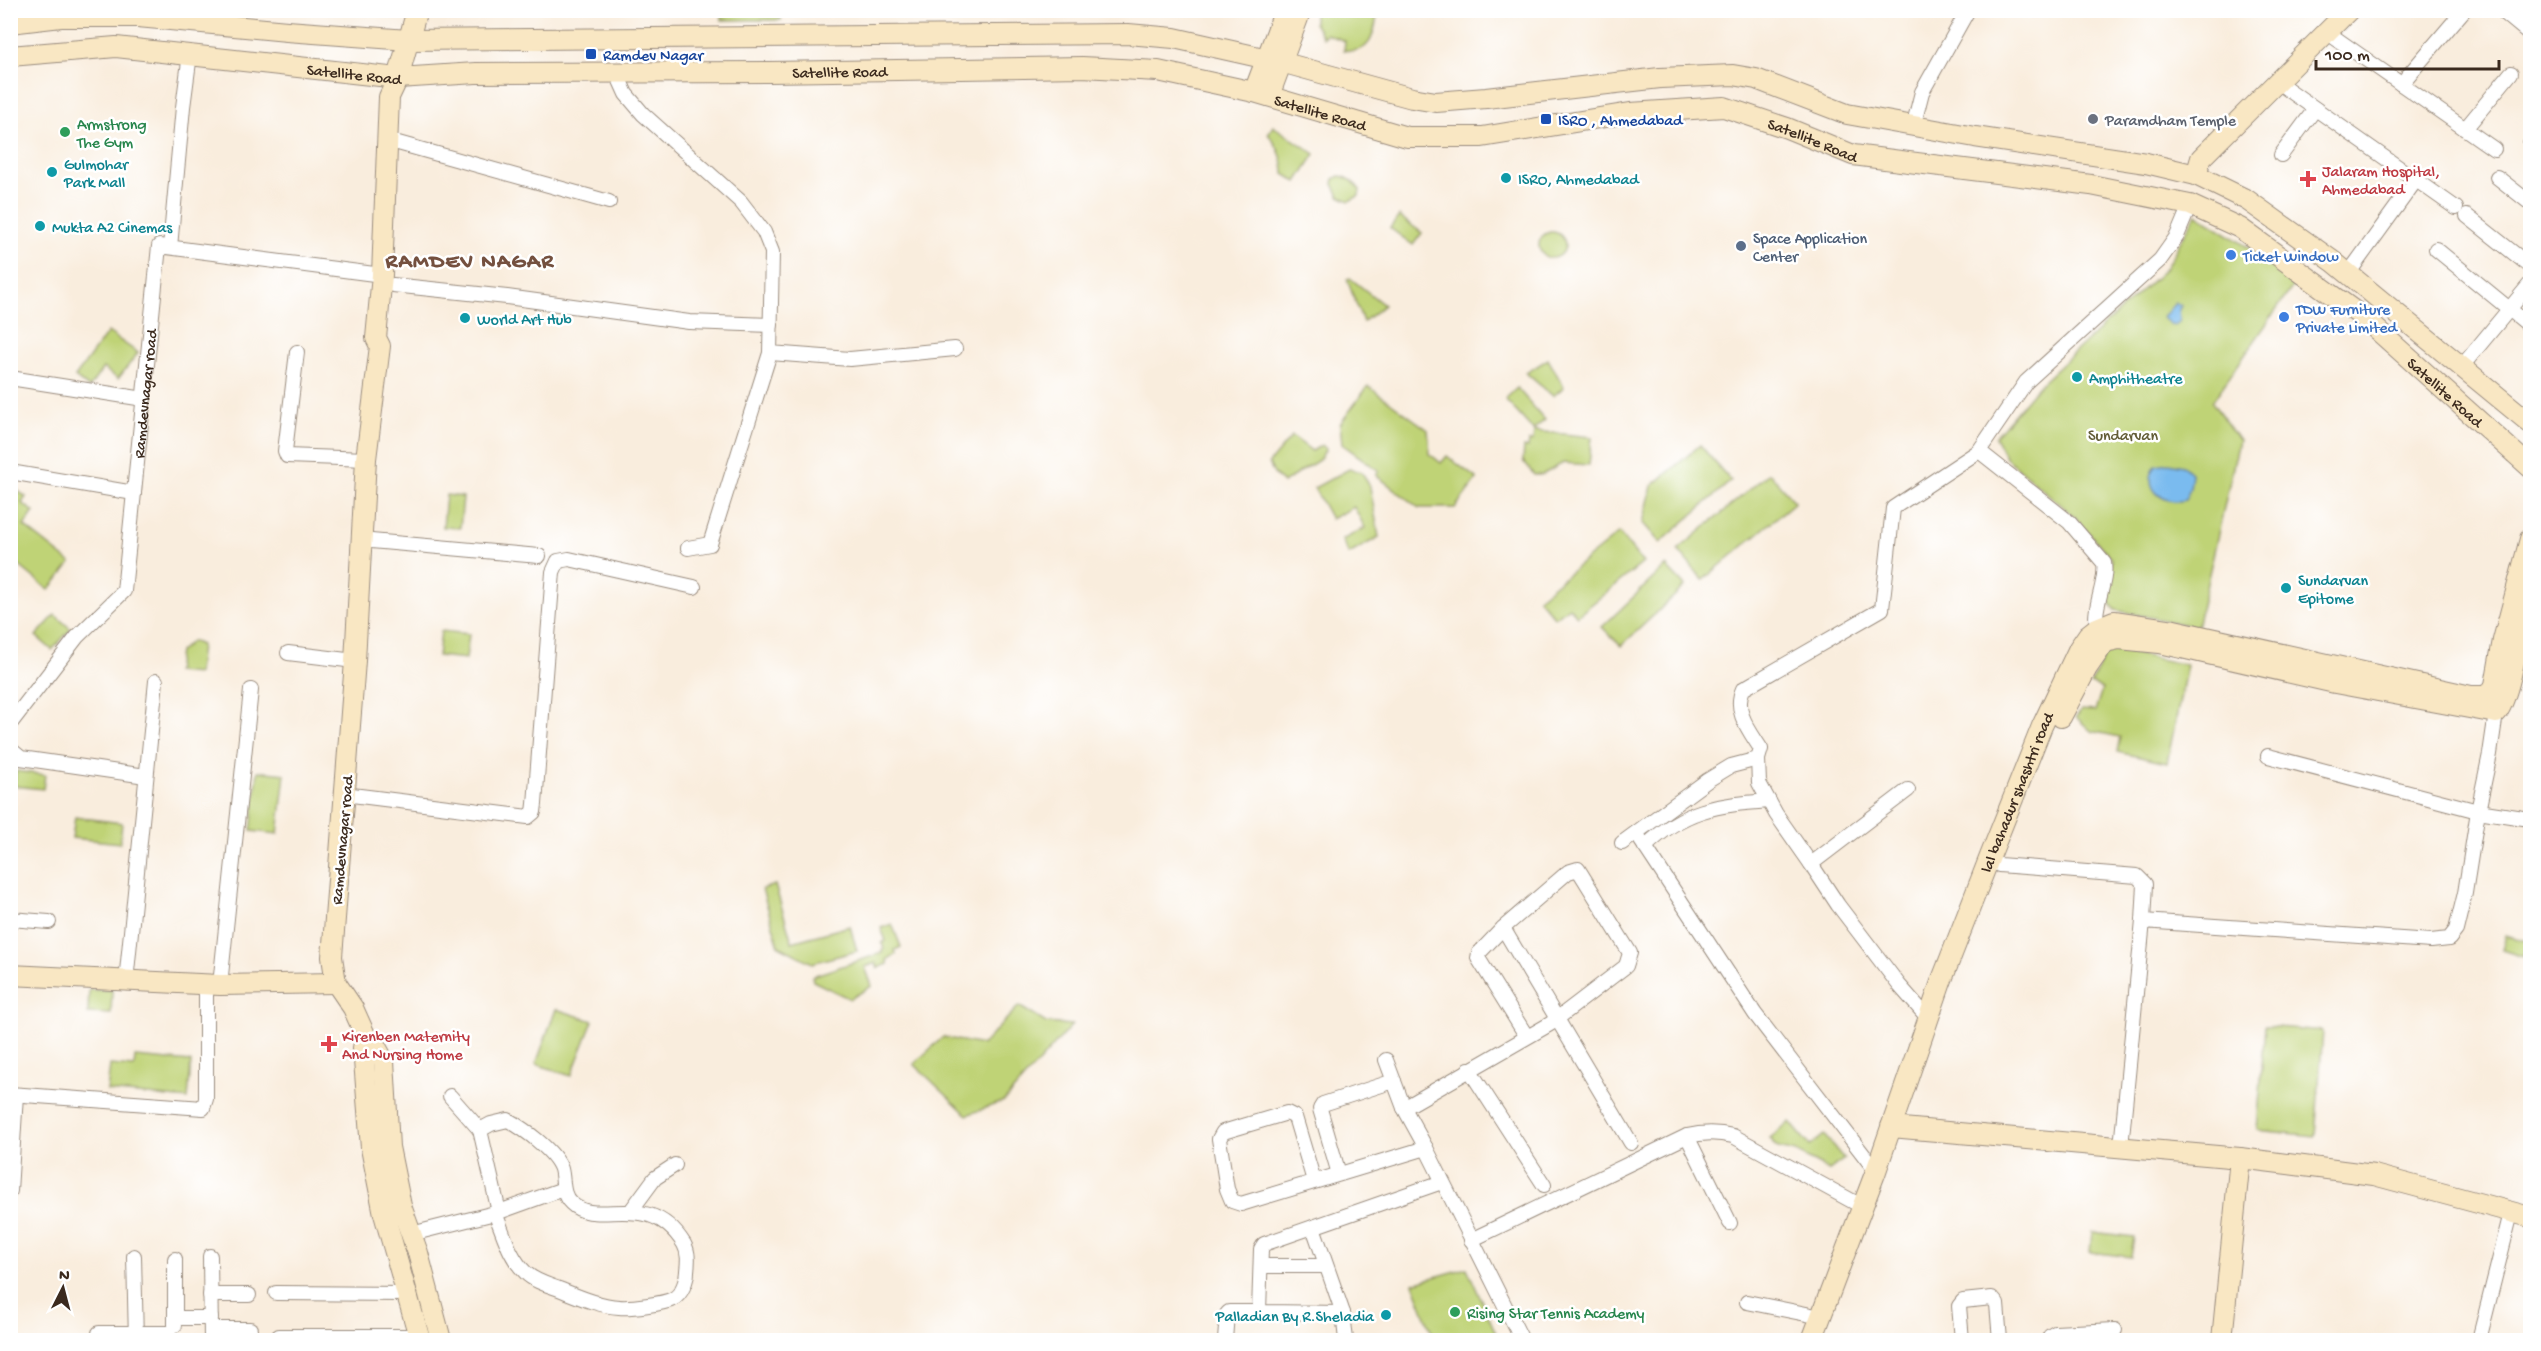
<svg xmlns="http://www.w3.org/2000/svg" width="2541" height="1351" viewBox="0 0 2541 1351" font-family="'Gochi Hand',sans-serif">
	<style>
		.green { fill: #bfd376; stroke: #7d7e4a; stroke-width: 1.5 }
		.water { fill: #7abbef; stroke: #5a7286; stroke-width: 1.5 }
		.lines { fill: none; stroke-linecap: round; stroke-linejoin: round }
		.street-casing { stroke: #9a8c7e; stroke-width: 16 }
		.secondary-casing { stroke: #9a8c7e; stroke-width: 22 }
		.street { stroke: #fff; stroke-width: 14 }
		.secondary { stroke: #f9e7c3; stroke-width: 20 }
		.transit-dot { fill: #1a4fb4; stroke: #fff; stroke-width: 2 }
		.worship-dot { fill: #6b7280; stroke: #fff; stroke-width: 2 }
		.leisure-dot { fill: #2e9e5b; stroke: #fff; stroke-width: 2 }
		.culture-dot { fill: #0f9aa8; stroke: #fff; stroke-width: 2 }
		.health-dot { fill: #e0444e; stroke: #fff; stroke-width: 2 }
		.service-dot { fill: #5c6f8a; stroke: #fff; stroke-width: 2 }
		.shop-dot { fill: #3f7fe0; stroke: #fff; stroke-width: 2 }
		.labels { text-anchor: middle; stroke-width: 5; stroke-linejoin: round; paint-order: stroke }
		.transit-label { font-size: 16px; fill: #164399; stroke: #fff; text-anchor: start }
		.street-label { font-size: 16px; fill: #3b2a1e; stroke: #fff }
		.worship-label { font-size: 16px; fill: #5b616d; stroke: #fff; text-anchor: start }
		.leisure-label { font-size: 16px; fill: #27864d; stroke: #fff; text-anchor: start }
		.culture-label { font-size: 16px; fill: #0d838f; stroke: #fff; text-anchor: start }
		.health-label { font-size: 16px; fill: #be3a42; stroke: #fff; text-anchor: start }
		.service-label { font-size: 16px; fill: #4e5e75; stroke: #fff; text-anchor: start }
		.shop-label { font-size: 16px; fill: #366cbe; stroke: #fff; text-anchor: start }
		.park-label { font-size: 16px; fill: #635d38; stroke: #fff }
		.district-label { font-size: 22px; font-weight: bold; letter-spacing: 1.5px; fill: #74503f; stroke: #fff }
	</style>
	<rect width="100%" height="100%" fill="#fff"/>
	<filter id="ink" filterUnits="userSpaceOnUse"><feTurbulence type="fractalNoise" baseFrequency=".0167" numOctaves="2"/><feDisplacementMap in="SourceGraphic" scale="12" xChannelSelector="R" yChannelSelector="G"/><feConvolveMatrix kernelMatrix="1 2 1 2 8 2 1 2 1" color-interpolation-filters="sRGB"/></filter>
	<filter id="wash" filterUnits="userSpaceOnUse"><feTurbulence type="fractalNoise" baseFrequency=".008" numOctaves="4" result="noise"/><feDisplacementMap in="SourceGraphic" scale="24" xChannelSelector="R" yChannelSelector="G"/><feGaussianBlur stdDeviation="1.35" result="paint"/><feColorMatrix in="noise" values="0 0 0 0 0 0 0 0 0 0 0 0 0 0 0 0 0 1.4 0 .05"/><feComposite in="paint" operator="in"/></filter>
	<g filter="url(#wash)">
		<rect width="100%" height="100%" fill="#f9eddd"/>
		<g class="green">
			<rect x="722" y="11" width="59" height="9"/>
			<path d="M1314,11H1378C1374,32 1373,55 1344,50L1345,41L1326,34L1323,38L1314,23Z"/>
			<path d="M1273,126L1315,154L1297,182L1284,174C1284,158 1278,146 1268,134Z"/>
			<path d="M1339,176C1349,177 1354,182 1360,190L1359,196L1349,201L1339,196L1333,184L1334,179Z"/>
			<polygon points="2196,214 2298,279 2212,402 2239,441 2197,627 2115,610 2104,596 2112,559 2075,517 2006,458 1995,437 2039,385 2165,269"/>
			<polygon points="1399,216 1422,233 1413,245 1390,228"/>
			<circle cx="1552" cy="245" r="13"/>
			<polygon points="1350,278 1384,305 1363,322 1347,279"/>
			<polygon points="108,332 138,353 118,379 103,368 89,388 75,377"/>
			<polygon points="1548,359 1564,387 1553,396 1526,373"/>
			<polygon points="1368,386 1428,430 1430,454 1441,463 1447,456 1477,479 1455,508 1419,508 1376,475 1379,471 1342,444 1340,424"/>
			<polygon points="1517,388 1545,420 1533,430 1505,399"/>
			<polygon points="1534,431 1592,437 1589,465 1563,463 1542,475 1534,475 1523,461 1524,447 1528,448 1529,441 1533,441"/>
			<polygon points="1292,436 1312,451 1322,445 1326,449 1319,460 1283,483 1274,474 1269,463"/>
			<polygon points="1700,445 1731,481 1660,543 1643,523 1652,486"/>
			<polygon points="1349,469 1362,472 1370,487 1379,537 1349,554 1342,540 1365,528 1354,507 1331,519 1314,488"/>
			<polygon points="1769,473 1795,502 1703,580 1678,550"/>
			<polygon points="10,485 26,497 22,503 34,512 24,526 71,563 49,590 11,559"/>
			<polygon points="446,495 463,497 460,528 443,527"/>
			<polygon points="1619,533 1643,563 1577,616 1569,607 1555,618 1538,598"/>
			<polygon points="1666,566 1685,586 1621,646 1602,627"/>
			<polygon points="55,615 71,629 52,650 36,636"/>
			<polygon points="441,631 469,634 466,659 438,656"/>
			<polygon points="192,641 201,645 198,674 176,672 179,652"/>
			<polygon points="2108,648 2187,665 2167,763 2117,752 2120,737 2091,731 2076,717 2081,710 2095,711 2102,689 2091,684"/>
			<polygon points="16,771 45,775 43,789 14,786"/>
			<polygon points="258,771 285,774 278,834 251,831"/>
			<polygon points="75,817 122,823 120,843 72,838"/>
			<polygon points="775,885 792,942 850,926 857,951 812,963 779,946 762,889"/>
			<polygon points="892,924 901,947 895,950 896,954 887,960 888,964 878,968 876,963 865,967 872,986 850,999 813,981 812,976 882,953 882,950 884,949 882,943 886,941 881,928"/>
			<polygon points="2506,935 2529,942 2524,957 2502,950"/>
			<polygon points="89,990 112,990 111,1014 88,1013"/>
			<polygon points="1019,1006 1046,1023 1072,1025 1004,1101 967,1115 914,1064 943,1037 982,1045"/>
			<polygon points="556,1009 593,1021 571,1076 536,1064"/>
			<polygon points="2265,1026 2323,1031 2315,1136 2257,1130"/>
			<polygon points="135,1057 191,1062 188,1099 107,1091 110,1065 134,1067"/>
			<polygon points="1790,1122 1810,1146 1824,1135 1844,1159 1829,1170 1796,1152 1778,1148 1770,1138"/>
			<polygon points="2092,1232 2134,1237 2131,1257 2090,1252"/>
			<polygon points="1467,1268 1499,1340 1435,1340 1413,1283"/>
		</g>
		<g class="water">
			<polygon points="2175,302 2181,306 2179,309 2180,321 2175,325 2170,324 2163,318"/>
			<path d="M2169,463L2183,466L2192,474L2190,488L2185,500C2162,506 2141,486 2156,465Z"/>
		</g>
	</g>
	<g filter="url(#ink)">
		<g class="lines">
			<defs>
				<g id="street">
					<polyline points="2501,10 2530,34"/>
					<polyline points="2328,33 2494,149"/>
					<polyline points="617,74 626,94 643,114 741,202 764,232 772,252 770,353 850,359 955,349"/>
					<polyline points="2401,84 2464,10"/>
					<polyline points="2286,88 2456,208"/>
					<polyline points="1913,127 1922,92 1968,10"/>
					<polyline points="2465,129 2511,73"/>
					<polyline points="398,143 609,202"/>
					<polyline points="2530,143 2530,144"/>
					<polyline points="2281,155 2315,109"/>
					<polyline points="2497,177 2530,203"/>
					<polyline points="2467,216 2530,266"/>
					<polyline points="170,247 183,107 190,54"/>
					<polyline points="2436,249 2530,326"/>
					<polyline points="2348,274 2416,180"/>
					<polyline points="393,285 507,297 689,322 771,325"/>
					<polyline points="297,352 285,451 287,456 366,459"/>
					<polyline points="2463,365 2530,284"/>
					<polyline points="10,378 144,399"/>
					<polyline points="10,472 134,493"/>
					<polyline points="360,540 539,556"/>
					<polyline points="688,548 710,544 770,353"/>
					<path d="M2100,633C2088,613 2108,585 2104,563L2069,522L1979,451L2026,382L2160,260L2177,236L2190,205"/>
					<polyline points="288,653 355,661"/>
					<path id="s1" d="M10,724L77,637L124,591L159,246L382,275"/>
					<polyline points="10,749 21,758 146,776"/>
					<polyline points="2268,756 2478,811 2530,819"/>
					<polyline points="1758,759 1759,783 1776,814 1811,864 1908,790"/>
					<polyline points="344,794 528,817 534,812 535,804 553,572 558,561 569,559 694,587"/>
					<polyline points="1636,833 1755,1014 1876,1171"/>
					<path d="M1622,843L1708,780L1731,766L1758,759L1761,749C1749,730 1733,711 1743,689L1882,609L1893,508L1979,451"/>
					<path d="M1645,847C1684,809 1716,805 1769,801"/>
					<polyline points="1811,864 1838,905 1899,985 1928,1018"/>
					<polyline points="1999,865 2137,876 2145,884 2143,921"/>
					<polyline points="10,919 49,922"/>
					<polyline points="1503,928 1631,1143"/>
					<polyline points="126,982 156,681"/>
					<polyline points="220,985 251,690"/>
					<polyline points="1386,1060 1404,1108 1426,1148 1522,1340"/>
					<polyline points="1469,1069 1544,1185"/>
					<polyline points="10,1094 203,1108 206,1099 206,984"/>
					<polyline points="450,1096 480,1130"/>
					<polyline points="1404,1108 1550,1024 1626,966 1630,953 1578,869 1568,872 1503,928 1479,953 1478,958 1527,1037"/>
					<polyline points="1687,1136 1730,1223"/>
					<polyline points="2121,1147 2143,921 2431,941 2449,939 2456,930 2465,893 2478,811 2490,754 2496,713 2493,705"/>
					<polyline points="1339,1174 1320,1109 1323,1104 1394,1081"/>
					<polyline points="1314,1181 1295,1117 1287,1113 1223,1132 1219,1139 1227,1189 1232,1201 1241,1204 1426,1148"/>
					<polyline points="10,1191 16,1095"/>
					<polyline points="630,1212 655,1178 675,1165"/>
					<path d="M495,1213C504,1234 509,1257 526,1273C534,1281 548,1285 559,1289C577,1296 599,1306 619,1307C631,1308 663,1304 673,1299C682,1294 687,1280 687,1271C688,1262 689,1253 684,1244C649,1187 597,1229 571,1203C561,1194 564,1180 561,1169C555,1151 524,1129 508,1120L491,1124L480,1130L499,1212"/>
					<polyline points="1313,1227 1343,1313 1346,1340"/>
					<polyline points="411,1234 499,1212 563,1189"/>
					<path d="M1471,1240L1687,1136C1704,1132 1717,1132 1733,1136L1863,1207"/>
					<polyline points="134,1256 136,1340"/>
					<polyline points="210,1256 211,1340"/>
					<polyline points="175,1259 175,1318"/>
					<polyline points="1261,1266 1326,1266"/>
					<polyline points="276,1293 406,1294"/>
					<polyline points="210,1295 249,1295"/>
					<polyline points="1747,1302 1821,1317"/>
					<polyline points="1343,1313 1259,1312 1261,1249 1264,1244 1442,1182"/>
					<polyline points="175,1325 175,1318 211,1318"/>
					<polyline points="211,1329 250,1329"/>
					<polyline points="99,1333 169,1333 169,1340"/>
					<polyline points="279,1336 418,1336"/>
					<polyline points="1225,1340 1227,1314 1229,1312 1259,1312"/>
					<polyline points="1962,1340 1959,1306 1963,1301 1992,1298 1997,1304 2000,1340"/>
					<polyline points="2049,1340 2050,1336 2055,1333 2115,1330"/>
					<polyline points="2479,1340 2511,1213"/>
				</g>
				<g id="secondary">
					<polyline points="417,10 398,78 389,97 382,275 376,338 380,346 366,459 355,661 332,957 336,983 353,1008 366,1037 374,1043 384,1061 389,1147 401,1206 418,1253 441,1340"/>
					<polyline points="10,23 61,17 138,17 287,31 408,40 1128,34 1174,38 1281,62 1412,98 1436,102 1486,98 1660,78 1733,75 1756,79 1847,114 1975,137 2146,163 2196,175 2247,200 2334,262 2530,423"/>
					<path id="s2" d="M10,56L116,47L398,78L476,73L769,72L1082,67L1158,71L1254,92L1407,137H1482L1630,113L1724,107L1787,128L1853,155L2091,185L2190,205L2240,228L2364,318L2530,467"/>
					<polyline points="1254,92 1285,10"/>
					<polyline points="1269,96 1301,10"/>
					<polyline points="2196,175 2201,158 2349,10"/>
					<path d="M2061,717L2087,668L2105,642L2119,639L2160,643L2335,683L2496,713C2509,702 2520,630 2524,610"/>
					<polyline points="10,975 220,985 336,983"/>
					<polyline points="366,1037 363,1048 371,1148 384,1214 420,1340"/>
					<polyline points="1891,1127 2240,1158 2374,1175 2530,1217"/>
					<path id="s3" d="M1812,1340L1876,1171L1941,982L1989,859L2042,726L2079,648L2088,635L2097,628L2114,621L2174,630L2471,696H2489L2495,685L2503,640L2530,539"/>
					<polyline points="2222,1340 2240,1158"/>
				</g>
			</defs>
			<use href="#street" class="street-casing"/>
			<use href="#secondary" class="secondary-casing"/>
			<use href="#street" class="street"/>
			<use href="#secondary" class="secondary"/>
		</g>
	</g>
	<g class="transit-dot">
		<rect x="585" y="48" width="12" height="12" rx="3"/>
		<rect x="1540" y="113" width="12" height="12" rx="3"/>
	</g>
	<circle class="worship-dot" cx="2093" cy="119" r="6"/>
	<g class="leisure-dot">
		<circle cx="65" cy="132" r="6"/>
		<circle cx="1455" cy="1312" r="6"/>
	</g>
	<g class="culture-dot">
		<circle cx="52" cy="172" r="6"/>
		<circle cx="1506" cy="178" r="6"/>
		<circle cx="40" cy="226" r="6"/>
		<circle cx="465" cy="318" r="6"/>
		<circle cx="2077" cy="377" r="6"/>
		<circle cx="2286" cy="588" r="6"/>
		<circle cx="1386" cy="1315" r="6"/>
	</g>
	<g class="health-dot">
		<path d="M2305 170h6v6h6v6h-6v6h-6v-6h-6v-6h6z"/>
		<path d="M326 1035h6v6h6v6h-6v6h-6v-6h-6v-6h6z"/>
	</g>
	<circle class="service-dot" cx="1741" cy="246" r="6"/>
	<g class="shop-dot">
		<circle cx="2231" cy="255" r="6"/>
		<circle cx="2284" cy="317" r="6"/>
	</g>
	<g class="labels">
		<g class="transit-label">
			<text x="603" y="60">Ramdev Nagar</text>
			<text x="1558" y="125">ISRO , Ahmedabad</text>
		</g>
		<g class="street-label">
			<text dy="6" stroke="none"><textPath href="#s2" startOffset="832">Satellite Road</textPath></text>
			<text dy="6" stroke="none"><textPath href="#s2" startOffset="346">Satellite Road</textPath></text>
			<text dy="6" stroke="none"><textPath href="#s2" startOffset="1318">Satellite Road</textPath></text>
			<text dy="6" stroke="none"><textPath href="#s2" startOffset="1822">Satellite Road</textPath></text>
			<text dy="6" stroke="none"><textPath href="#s2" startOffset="2524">Satellite Road</textPath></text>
			<text dy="6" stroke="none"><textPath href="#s1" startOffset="374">Ramdevnagar road</textPath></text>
			<text dy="6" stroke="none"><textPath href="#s3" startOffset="585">lal bahadur shashtri road</textPath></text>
			<text transform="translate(341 840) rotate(-85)" y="6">Ramdevnagar road</text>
		</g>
		<g class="worship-label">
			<text x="2105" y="125">Paramdham Temple</text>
		</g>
		<g class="leisure-label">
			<text x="77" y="129">Armstrong<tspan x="77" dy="18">The Gym</tspan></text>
			<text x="1467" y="1318">Rising Star Tennis Academy</text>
		</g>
		<g class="culture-label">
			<text x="64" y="169">Gulmohar<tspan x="64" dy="18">Park Mall</tspan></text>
			<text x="1518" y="184">ISRO, Ahmedabad</text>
			<text x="52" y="232">Mukta A2 Cinemas</text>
			<text x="477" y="324">World Art Hub</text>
			<text x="2089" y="383">Amphitheatre</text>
			<text x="2298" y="585">Sundarvan<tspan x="2298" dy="18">Epitome</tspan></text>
			<text x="1374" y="1321" text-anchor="end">Palladian By R.Sheladia</text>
		</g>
		<g class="health-label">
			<text x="2322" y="176">Jalaram Hospital,<tspan x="2322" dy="18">Ahmedabad</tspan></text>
			<text x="342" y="1041">Kirenben Maternity<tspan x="342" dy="18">And Nursing Home</tspan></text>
		</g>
		<g class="service-label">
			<text x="1753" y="243">Space Application<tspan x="1753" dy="18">Center</tspan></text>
		</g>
		<g class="shop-label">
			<text x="2243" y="261">Ticket Window</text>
			<text x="2296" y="314">TDW Furniture<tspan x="2296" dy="18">Private Limited</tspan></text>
		</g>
		<g class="park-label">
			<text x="2123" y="440">Sundarvan</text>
		</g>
		<g class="district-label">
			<text x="470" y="267">RAMDEV NAGAR</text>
		</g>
	</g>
	<rect width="2541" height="1351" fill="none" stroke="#fff" stroke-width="36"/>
	<g transform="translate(63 1288) rotate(6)" stroke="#ffffff" stroke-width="4.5" paint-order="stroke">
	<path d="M0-4.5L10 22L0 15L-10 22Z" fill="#3b2a1e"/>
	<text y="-9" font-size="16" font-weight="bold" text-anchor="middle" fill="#3b2a1e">N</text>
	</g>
	<path d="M2316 60v9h183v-9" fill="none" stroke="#3b2a1e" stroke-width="3"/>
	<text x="2325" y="60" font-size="18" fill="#3b2a1e" stroke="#ffffff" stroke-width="4.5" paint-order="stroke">100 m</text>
</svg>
